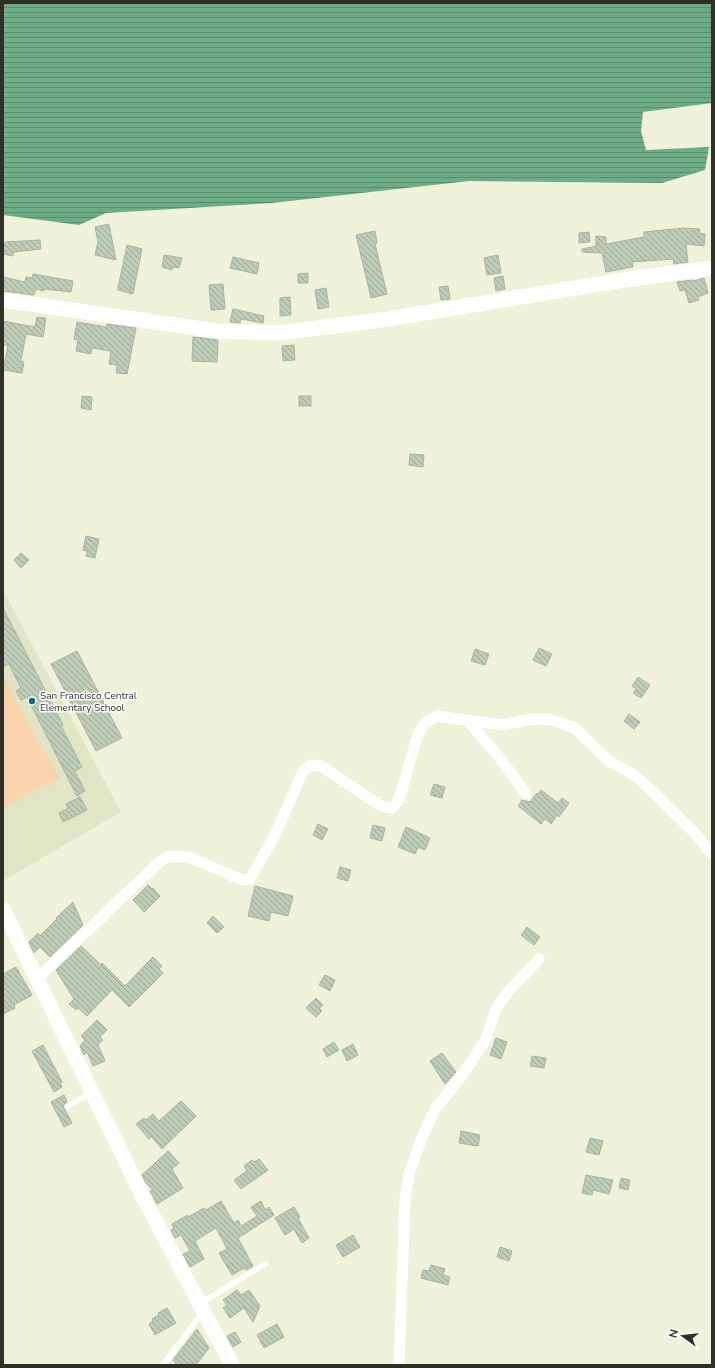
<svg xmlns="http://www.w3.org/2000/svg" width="715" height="1368" viewBox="0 0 715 1368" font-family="'Nunito Sans',sans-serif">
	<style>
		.built { fill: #e1e4c5 }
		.grass { fill: #f9d4ac }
		.water { fill: url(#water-rules) }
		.building { fill: url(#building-back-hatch); stroke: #a6b49f }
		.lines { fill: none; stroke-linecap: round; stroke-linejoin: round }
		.lane { stroke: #fff; stroke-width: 5.5 }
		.street { stroke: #fff; stroke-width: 11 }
		.secondary { stroke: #fff; stroke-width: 15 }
		.poi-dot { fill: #236578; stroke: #fff; stroke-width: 1.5 }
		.labels { text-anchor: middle; stroke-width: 3; stroke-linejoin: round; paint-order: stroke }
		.poi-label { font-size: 10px; fill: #2f3027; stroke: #fff; text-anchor: start }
	</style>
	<defs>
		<pattern id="water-rules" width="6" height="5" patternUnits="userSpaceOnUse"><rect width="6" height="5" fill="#6cad85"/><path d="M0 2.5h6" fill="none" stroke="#598d6d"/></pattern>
		<pattern id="building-back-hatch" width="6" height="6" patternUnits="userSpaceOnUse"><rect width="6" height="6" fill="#beccb7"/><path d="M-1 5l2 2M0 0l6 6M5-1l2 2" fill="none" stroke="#9ba695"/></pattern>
	</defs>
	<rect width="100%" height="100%" fill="#eff2d9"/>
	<polygon class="built" points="3,590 121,812 3,881"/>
	<polygon class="grass" points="3,677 60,778 3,808"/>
	<polygon class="water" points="3,3 712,3 712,103 643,112 641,131 646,150 709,147 705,170 662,183 469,181 272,203 106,213 79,225 3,215"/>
	<g class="building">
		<polygon points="109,224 116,260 95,255 98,242 95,227"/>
		<polygon points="684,228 700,229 699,233 705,234 704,246 686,244 688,262 674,264 673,259 632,262 633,267 606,272 602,253 582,252 582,249 596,246 596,236 606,237 606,244 644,237 644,232"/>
		<polygon points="375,231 377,243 375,244 387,294 371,298 356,235"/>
		<polygon points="589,232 590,242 579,243 579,233"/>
		<polygon points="40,240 41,249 14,252 13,256 3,254 5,242"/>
		<polygon points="127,245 142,249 133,294 118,290 118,288"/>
		<polygon points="164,255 182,258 179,268 173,267 172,270 162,267"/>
		<polygon points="498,255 501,273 487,275 484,258"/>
		<polygon points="233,257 259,263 257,274 230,268"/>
		<polygon points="308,273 308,283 298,283 298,274"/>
		<polygon points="33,274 73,281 71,292 44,289 44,291 36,289 34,295 3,291 3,277 25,282 26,277 32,278"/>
		<polygon points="503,276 505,289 496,291 494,278"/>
		<polygon points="704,278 708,293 698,297 699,300 689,303 685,290 680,291 677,282 693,280 694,281"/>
		<polygon points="223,284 225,309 211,310 209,285"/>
		<polygon points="448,286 450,299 441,300 439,287"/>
		<polygon points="326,288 329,307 318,309 315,290"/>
		<polygon points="290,297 291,315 280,316 280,298"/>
		<polygon points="233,309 264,316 263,323 241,319 240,323 230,322"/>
		<polygon points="37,317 46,318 43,337 26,334 21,361 24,362 22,373 3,370 8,345 3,345 3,321 35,327"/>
		<polygon points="77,322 106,327 107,324 136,328 127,374 116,373 117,365 109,364 111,351 92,348 91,354 76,351 78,340 74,339"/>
		<polygon points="193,337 218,340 217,362 192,361"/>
		<polygon points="294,345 295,360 283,361 282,346"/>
		<polygon points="82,396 92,397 91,410 81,408"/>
		<rect x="299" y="396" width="12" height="10"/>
		<polygon points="410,454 424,455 423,467 409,465"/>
		<polygon points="86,536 99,539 95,558 86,556 87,551 83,550"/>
		<polygon points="21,553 29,560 21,568 14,560"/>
		<polygon points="3,608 63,725 61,726 82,767 75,771 85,791 77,796 27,697 21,700 16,691 21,688 9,664 3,667"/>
		<polygon points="539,648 552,654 546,666 533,660"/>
		<polygon points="475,649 489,654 485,665 471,661"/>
		<polygon points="77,651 122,738 96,751 51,664"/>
		<polygon points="638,677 650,685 641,698 633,693 636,689 632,686"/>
		<polygon points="629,714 640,722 634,729 624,721"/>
		<polygon points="434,784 445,787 442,798 430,795"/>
		<polygon points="541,790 558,803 562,798 569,803 559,817 557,815 551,824 545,819 541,824 518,806 522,800 530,802 537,793 538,794"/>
		<polygon points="80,797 87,810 63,822 59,813 68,808 66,804"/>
		<polygon points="318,824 328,829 322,840 313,835"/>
		<polygon points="373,825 385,828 382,841 370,838"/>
		<polygon points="406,827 430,838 425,850 418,847 415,854 398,847"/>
		<polygon points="340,867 351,870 348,881 337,878"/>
		<polygon points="148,885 152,889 153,888 160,896 144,912 133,900"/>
		<polygon points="255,886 293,896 288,916 271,912 269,921 248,916"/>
		<polygon points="73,902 83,925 50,957 40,947 34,953 29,942 38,933 40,936 57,919 56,918"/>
		<polygon points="213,916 224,927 217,933 207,923"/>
		<polygon points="527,927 540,937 534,945 521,935"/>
		<polygon points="81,946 101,965 102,963 125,986 153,957 162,966 159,969 163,973 129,1007 112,990 87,1016 78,1008 76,1010 69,1004 74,999 56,970"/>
		<polygon points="16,967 32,995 14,1005 15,1008 3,1014 3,974"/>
		<polygon points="325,975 335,980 330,991 319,985"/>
		<polygon points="316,998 323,1005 319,1008 322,1011 316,1017 306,1008"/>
		<polygon points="97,1020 107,1030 100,1037 103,1040 98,1045 105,1061 93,1066 87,1052 84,1055 80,1046 85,1040 81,1036"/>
		<polygon points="496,1038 507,1042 501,1059 490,1055"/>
		<polygon points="334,1042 339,1050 327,1057 323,1049"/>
		<polygon points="353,1044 358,1055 347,1061 342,1050"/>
		<polygon points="43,1045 62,1082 60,1083 62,1087 54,1092 32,1051"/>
		<polygon points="442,1053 456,1072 445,1084 430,1061"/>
		<polygon points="532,1056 546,1058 544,1068 530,1066"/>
		<polygon points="64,1095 67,1102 63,1106 72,1123 64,1127 51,1102"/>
		<polygon points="181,1101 196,1116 162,1149 151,1136 149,1139 136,1124 144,1118 146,1120 153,1114 159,1121"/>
		<polygon points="461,1131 480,1135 478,1146 459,1143"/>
		<polygon points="590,1138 603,1141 599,1155 586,1152"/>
		<polygon points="168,1151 179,1163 172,1169 183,1188 157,1204 150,1191 153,1190 146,1183 142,1175"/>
		<polygon points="259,1159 268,1170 241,1189 234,1180 247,1171 244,1166 252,1160 254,1162"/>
		<polygon points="586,1175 613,1180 609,1194 593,1190 592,1195 582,1193"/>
		<polygon points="621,1178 630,1180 628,1190 619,1188"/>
		<polygon points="221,1201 234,1223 238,1220 241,1226 257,1216 251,1207 261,1201 265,1210 269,1207 274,1215 238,1238 253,1266 246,1270 244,1268 232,1275 219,1253 227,1249 216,1228 195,1241 204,1259 190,1267 183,1254 190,1251 181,1235 175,1238 171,1230 174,1228 172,1224 188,1215 188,1217 204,1208 206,1210"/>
		<polygon points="294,1207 300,1217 298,1218 309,1238 302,1243 294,1229 285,1235 275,1218"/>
		<polygon points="353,1235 360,1247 343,1257 336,1245"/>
		<polygon points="500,1247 512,1251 509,1261 497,1257"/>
		<polygon points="431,1265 445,1269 443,1275 450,1277 448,1285 421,1278 423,1270 429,1271"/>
		<polygon points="237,1290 241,1295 249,1290 260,1306 253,1322 244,1308 230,1318 223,1308 227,1305 223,1300"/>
		<polygon points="167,1308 176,1323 155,1335 149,1324 153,1321 152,1319 159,1315 158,1313"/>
		<polygon points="277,1324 284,1337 264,1348 257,1335"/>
		<polygon points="197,1329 209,1348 196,1365 177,1365 173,1360"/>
		<polygon points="235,1332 241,1342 233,1347 227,1336"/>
	</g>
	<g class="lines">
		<g class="lane">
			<polyline points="68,1106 92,1092"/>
			<polyline points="201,1303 265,1264"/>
			<polyline points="163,1365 203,1312"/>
		</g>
		<g class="street">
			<polyline points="468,721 499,757 526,794"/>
			<polyline points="37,979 158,863 169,856 189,857 242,880 250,879 276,833 303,771 311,765 321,766 381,806 392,808 399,800 417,737 424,724 437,716 502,725 528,720 549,719 575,728 609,761 636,776 694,832 712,854"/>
			<polyline points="399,1365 405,1199 410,1171 423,1135 436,1108 463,1074 485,1041 497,1007 508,992 539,959"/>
		</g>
		<g class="secondary">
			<polyline points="3,300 217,331 278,333 388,319 630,279 712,268"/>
			<polyline points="3,909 143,1197 232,1365"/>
		</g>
	</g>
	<circle class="poi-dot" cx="32" cy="701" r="4"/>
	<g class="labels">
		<g class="poi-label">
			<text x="40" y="699">San Francisco Central<tspan x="40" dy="12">Elementary School</tspan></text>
		</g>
	</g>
	<rect width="715" height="1368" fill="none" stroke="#2f3027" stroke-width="8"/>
	<g transform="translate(683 1336) rotate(285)" stroke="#ffffff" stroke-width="3" paint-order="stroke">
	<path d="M0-3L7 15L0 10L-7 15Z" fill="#2f3027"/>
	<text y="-6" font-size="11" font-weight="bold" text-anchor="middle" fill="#2f3027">N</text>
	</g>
</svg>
